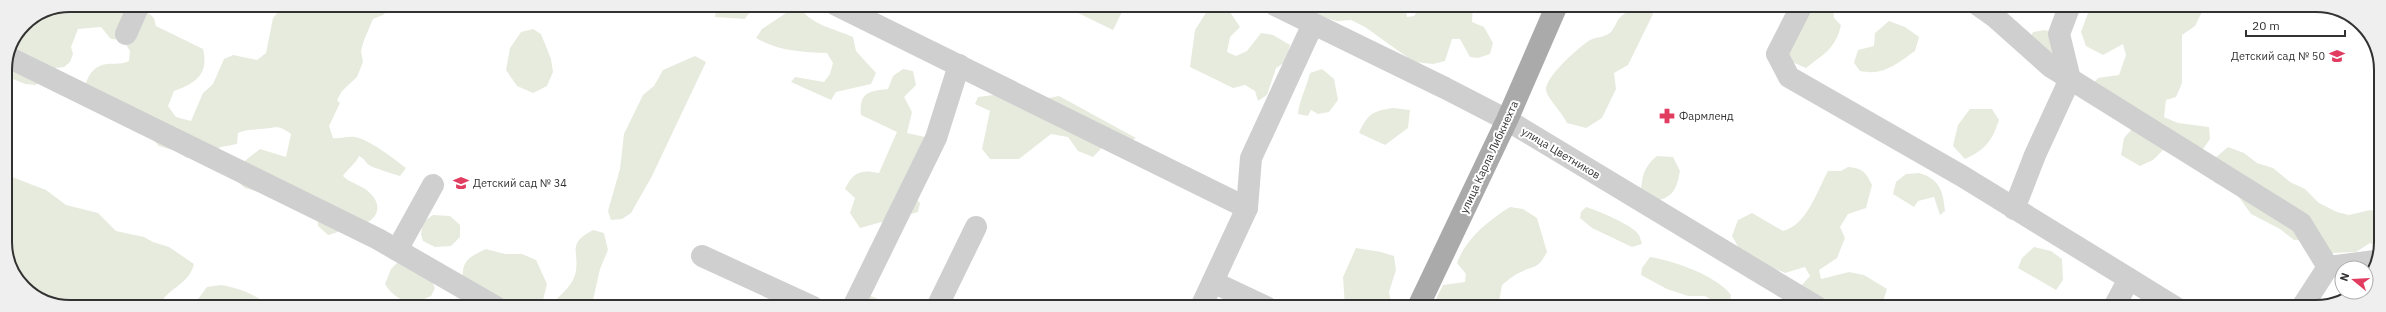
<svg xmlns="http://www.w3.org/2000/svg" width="2386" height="312" viewBox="0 0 2386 312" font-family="'IBM Plex Sans',sans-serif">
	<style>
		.green { fill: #e7ebde }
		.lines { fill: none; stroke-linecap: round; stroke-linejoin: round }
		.minor { stroke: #cfcfcf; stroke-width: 22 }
		.major { stroke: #aaa; stroke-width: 22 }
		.labels { text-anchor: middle; stroke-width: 4; stroke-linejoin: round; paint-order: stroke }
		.poi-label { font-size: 11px; fill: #323232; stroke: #fff; text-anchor: start }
		.street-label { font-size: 11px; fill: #323232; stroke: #fff }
		.rim { fill: none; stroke: #323232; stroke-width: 2 }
	</style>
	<rect width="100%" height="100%" fill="#fff"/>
	<g class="green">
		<path d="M70,5C86,5 143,3 153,17C155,19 155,23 156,26L203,49C209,74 196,83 174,91L168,106L176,117L191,121L203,93L213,84L224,59L233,55L257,60L266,53L273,18L284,5H388L389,9L383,15L373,19L364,40L361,51L363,62L357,77L342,91L337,100L340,103L329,126L333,138C340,139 347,136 355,137C370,140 393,158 406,168L400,176C396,175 371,167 369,165C365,162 365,159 359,156C354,166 348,168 343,176C351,184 363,185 371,194C380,203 380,215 368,222C362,224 355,222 349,225C339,229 342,232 328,235L318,226L317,209L245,188L238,182L242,163L260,149L286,157L291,134C277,124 276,128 261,129C252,130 247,129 238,133L237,144L221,147L200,158H187L176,151L159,146L150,136L83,94C86,81 90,66 107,64C115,63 120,65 129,61L130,51L123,40L111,39L101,27L78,29L71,47L73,54L70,62L64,67L46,69L36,85L25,84L13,79L9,67L12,53L22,29L29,22Z"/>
		<polygon points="717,5 755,5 745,19 715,17"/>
		<path d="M798,5C810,25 833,28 853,37L856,51L876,73L871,84L836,92L831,100L791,82L795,77L824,82L830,74L833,63L827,53C801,52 779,51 756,38L762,29Z"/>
		<polygon points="1071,5 1123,5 1123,10 1113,30 1074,11"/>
		<polygon points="1296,5 1405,5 1407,17 1414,16 1421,5 1473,5 1472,22 1484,27 1493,43 1490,54 1478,58 1470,57 1460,39 1452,39 1445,61 1433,64 1414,62 1365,27 1351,20 1337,21 1321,17"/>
		<path d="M1811,5H1843L1833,8L1834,18L1841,25C1836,48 1824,54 1806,68L1792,62L1779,31Z"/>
		<polygon points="2091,5 2195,5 2203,10 2195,26 2182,35 2182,83 2176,97 2166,100 2164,117 2178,123 2209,127 2210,139 2197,158 2172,154 2163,150 2153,160 2140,166 2121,155 2124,138 2132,129 2087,90 2098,78 2119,75 2126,55 2123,44 2103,55 2086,46 2081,32"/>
		<polygon points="1219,6 1230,12 1240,27 1230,37 1227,52 1236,56 1247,51 1261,33 1273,35 1290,45 1287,61 1276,68 1267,95 1258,101 1255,91 1245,85 1233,88 1190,67 1195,30 1209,8"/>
		<path d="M1648,7L1653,14L1628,65L1614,73L1616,89L1602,118L1586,128L1567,123C1562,112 1547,98 1546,90C1545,77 1579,47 1590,40C1596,37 1605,37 1610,33C1613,30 1616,24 1618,20C1625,10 1637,8 1648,7Z"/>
		<path d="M1889,21L1905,27L1919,37L1915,51C1896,64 1884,76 1860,71L1854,63L1858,50L1874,46L1875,33Z"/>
		<polygon points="533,29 541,34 551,59 553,72 547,86 533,93 517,86 506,70 510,48 521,32"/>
		<polygon points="2045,30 2059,34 2051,67 2027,45 2033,32"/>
		<polygon points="695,56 706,62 652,176 631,213 622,219 611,220 608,211 620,169 624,134 643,95 654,86 663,70"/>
		<path d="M903,69L913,71L916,85L904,97L912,112L907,133L925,137L914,197L920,203L918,212L860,228L850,213L855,198L845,189C853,172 861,169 879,173L897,132L861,115C859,93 868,91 888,89L893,76Z"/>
		<path d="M1322,69L1334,79L1338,100L1329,112L1318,114L1311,110L1308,116L1298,114C1299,101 1307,86 1310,73Z"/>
		<polygon points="993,95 1050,110 1049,98 1059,96 1136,138 1126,144 1110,139 1093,157 1078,151 1068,137 1051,134 1019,159 990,159 982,149 990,111 975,104 978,97"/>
		<path d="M1393,108L1410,110L1408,128L1385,145L1359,133C1367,114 1373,111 1393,108Z"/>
		<path d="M1970,109H1992L1999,120C1992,141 1985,150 1965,159L1953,146L1958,125Z"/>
		<polygon points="2228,147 2244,153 2257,163 2273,168 2290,182 2305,189 2319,203 2337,212 2349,215 2370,210 2380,212 2380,248 2370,243 2356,252 2330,253 2312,240 2294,240 2280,229 2251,214 2236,193 2214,182 2214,159"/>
		<path d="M1657,156L1673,157L1680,171C1676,192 1672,198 1651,202L1641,194C1641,178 1644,166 1657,156Z"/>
		<path d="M1848,167C1862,168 1866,172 1872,185L1866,208L1848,214L1840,227L1845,238L1837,258L1819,270L1821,279L1849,272L1864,275L1887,289L1882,305L1876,307H1808L1802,285L1810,276L1805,267L1785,273L1759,262L1740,250L1732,236L1738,220L1752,213L1783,231C1807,225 1817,191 1828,171H1841Z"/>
		<path d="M6,172L12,177L46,190L66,205L98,213L116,231L144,237L153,242L169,247L194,264C189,285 167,288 159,306H61L27,291L7,259Z"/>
		<path d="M1919,173C1940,179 1943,191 1945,211L1940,215L1934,197L1918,201L1914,207L1893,194L1896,182L1906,174Z"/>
		<path d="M1510,207L1523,209L1537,218L1547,252C1537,270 1537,264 1521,272C1514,275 1508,280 1502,285L1498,307H1432L1443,285L1465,282L1466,274L1457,263C1466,238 1488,221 1510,207Z"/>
		<path d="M1586,207C1597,210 1634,226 1639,235C1640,237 1641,241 1642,244L1632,247L1592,228L1580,218L1581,212Z"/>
		<polygon points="433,215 450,216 460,225 460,237 451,246 435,247 423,241 421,234 423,222"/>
		<path d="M593,230L604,233L608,250L600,269L593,300L606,307H550C558,296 571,288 575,275C581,252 565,245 593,230Z"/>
		<polygon points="2034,247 2051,251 2062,259 2063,280 2056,290 2018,268 2022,258"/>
		<polygon points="1356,248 1381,252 1394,256 1396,270 1389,292 1392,307 1345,307 1343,277"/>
		<path d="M486,249L505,254H522L536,260L547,284L543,300L544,307H496L463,279C461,260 471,256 486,249Z"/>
		<path d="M1650,257C1674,261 1716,275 1731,295L1730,301L1715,302L1705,296H1688L1667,289L1641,275L1642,268Z"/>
		<path d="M398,262L431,279L435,288L431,296C412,306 396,302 385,284L391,269Z"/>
		<path d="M221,285C244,289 254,295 273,307H192L207,287Z"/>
		<polygon points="869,295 883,301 887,307 853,307"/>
	</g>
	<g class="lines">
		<g class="minor">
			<polyline points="836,5 1247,208"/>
			<polyline points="1275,5 1445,88 1507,120 1817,307"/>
			<polyline points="1802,5 1777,54 1789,77 1962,176 2175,307"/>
			<polyline points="1978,5 1995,17 2051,67 2301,223 2328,267"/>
			<polyline points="126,34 139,5"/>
			<polyline points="10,58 378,239 496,307"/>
			<polyline points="2014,209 2035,155 2070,79 2059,34 2070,5"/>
			<polyline points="397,250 433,185"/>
			<polyline points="702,256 813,307"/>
			<polyline points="1213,282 1266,307"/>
			<polyline points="853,307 936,138 959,65"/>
			<polyline points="937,307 976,227"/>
			<polyline points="1201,307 1247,208 1251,158 1313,24"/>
			<polyline points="2114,307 2129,279"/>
			<polyline points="2302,307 2328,267 2375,261"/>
		</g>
		<polyline class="major" points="1418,307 1507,120 1557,5"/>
	</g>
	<defs>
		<symbol id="school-bare" viewBox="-9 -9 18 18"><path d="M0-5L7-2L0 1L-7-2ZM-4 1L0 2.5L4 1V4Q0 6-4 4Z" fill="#e03d61" stroke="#fff" stroke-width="2.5" paint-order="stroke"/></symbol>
		<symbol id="pharmacy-bare" viewBox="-9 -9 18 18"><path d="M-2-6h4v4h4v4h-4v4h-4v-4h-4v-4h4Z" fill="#e03d61" stroke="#fff" stroke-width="2.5" paint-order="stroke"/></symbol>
	</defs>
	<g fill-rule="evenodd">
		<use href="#school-bare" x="2326" y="45" width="22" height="22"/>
		<use href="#pharmacy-bare" x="1656" y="105" width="22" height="22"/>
		<use href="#school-bare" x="450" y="172" width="22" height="22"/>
	</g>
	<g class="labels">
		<g class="poi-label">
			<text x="2325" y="60" text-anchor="end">Детский сад № 50</text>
			<text x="1679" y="120">Фармленд</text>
			<text x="473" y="187">Детский сад № 34</text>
		</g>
		<g class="street-label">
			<text transform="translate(1561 153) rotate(31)" y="4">улица Цветников</text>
			<text transform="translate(1489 157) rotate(-65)" y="4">улица Карла Либкнехта</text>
		</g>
	</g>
	<path d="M0 0H2386V312H0ZM70 12H2316A58 58 0 0 1 2374 70V242A58 58 0 0 1 2316 300H70A58 58 0 0 1 12 242V70A58 58 0 0 1 70 12Z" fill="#efefef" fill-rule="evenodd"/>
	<path class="rim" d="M70 12H2316A58 58 0 0 1 2374 70V242A58 58 0 0 1 2316 300H70A58 58 0 0 1 12 242V70A58 58 0 0 1 70 12Z"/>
	<g transform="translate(2354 280) rotate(288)"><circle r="19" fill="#ffffff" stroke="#adadad"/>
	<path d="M0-3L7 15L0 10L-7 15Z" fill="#e03d61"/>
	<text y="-6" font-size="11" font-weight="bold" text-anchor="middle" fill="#323232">N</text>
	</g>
	<path d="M2246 30v6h99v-6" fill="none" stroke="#323232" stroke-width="2"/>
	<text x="2252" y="30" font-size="12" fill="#323232" stroke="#ffffff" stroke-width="3" paint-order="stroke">20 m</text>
</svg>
